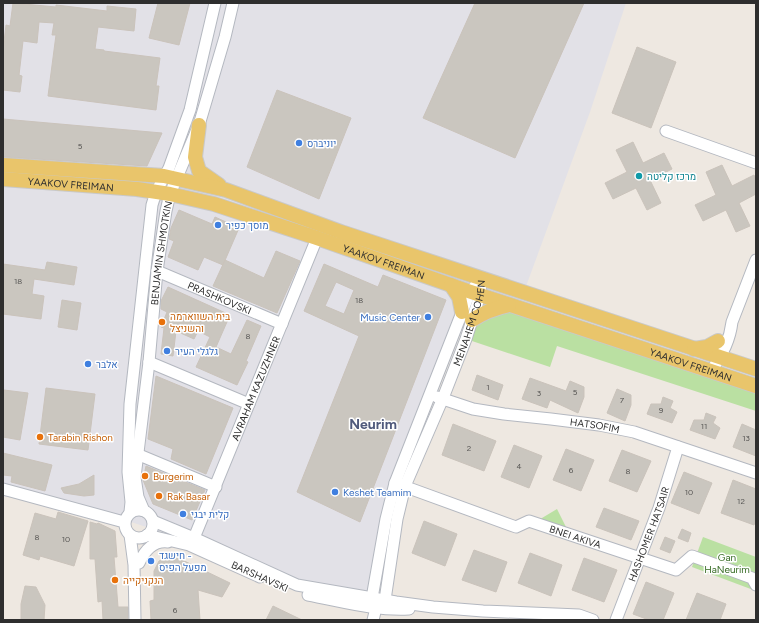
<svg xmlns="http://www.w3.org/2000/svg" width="759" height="623" viewBox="0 0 759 623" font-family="Figtree,Heebo,sans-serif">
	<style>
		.industrial { fill: #e2e1e7 }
		.green { fill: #bae0a2 }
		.building { fill: #cac6bf; stroke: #cac3bb; fill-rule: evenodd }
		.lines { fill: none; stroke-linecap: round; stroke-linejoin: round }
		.minor-casing { stroke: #b4b8c0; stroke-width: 13 }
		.major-casing { stroke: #c9c9c9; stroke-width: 16 }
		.minor { stroke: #fff; stroke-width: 11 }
		.major { stroke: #e9c56b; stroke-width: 14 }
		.shop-dot { fill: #3f7fe0; stroke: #fff; stroke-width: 1.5 }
		.culture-dot { fill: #0f9aa8; stroke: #fff; stroke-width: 1.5 }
		.food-dot { fill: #e8710a; stroke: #fff; stroke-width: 1.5 }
		.labels { text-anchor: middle; stroke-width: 3; stroke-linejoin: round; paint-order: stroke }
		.number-label { font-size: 8px; fill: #555452 }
		.shop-label { font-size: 10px; fill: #366cbe; stroke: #fff; text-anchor: start }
		.culture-label { font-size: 10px; fill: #0d838f; stroke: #fff; text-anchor: start }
		.street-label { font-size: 10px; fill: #2e2e2e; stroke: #fff }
		.food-label { font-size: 10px; fill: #c56008; stroke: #fff; text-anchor: start }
		.park-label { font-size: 10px; fill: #336820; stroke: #fff }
		.district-label { font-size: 14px; font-weight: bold; fill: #505a7c; stroke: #fff }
	</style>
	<rect width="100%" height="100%" fill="#eee8e1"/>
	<polygon class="industrial" points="3,3 626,3 590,112 521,300 478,287 401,485 377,599 297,585 193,542 131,522 3,496"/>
	<g class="green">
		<polygon points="480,295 756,386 756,411 557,346 550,367 466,339"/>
		<polygon points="557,509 568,531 537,521"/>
		<polygon points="703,537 756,557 756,591 692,567"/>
	</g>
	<g class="building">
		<polygon points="13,3 56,7 56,5 107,11 107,6 136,9 134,31 98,27 95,49 104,50 104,51 160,58 156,86 159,86 156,110 48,96 56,35 52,35 54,23 39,22 37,43 23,41 19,75 22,76 20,92 3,90 3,50 6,25 10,26"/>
		<polygon points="158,3 190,3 179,45 149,38"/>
		<polygon points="475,3 584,3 515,158 423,118"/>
		<polygon points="637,47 676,62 651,128 612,113"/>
		<polygon points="277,90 351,118 319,199 247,167"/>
		<polygon points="3,119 162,133 147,166 3,157"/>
		<polygon points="633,142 643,163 664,153 672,169 650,180 661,203 647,210 636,188 613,199 605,183 627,172 616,150"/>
		<polygon points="722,165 732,186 754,175 756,180 756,194 739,203 750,226 736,232 726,210 703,221 695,205 716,195 706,172"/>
		<polygon points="179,210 212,224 215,217 239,228 223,265 204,257 198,270 168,257 174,241 169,239 171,228"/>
		<polygon points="276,251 300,261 277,313 213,286 225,260 264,278"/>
		<polygon points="47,262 77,267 74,285 34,279 32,294 44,296 41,319 3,314 3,264 45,270"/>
		<path d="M324,264L378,287L383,275L446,300L360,522L297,492L359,336L304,311ZM336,282L354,290L344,314L325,306Z"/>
		<polygon points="168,287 230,315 216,347 231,354 247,320 261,326 246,361 248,362 237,385 196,367 210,337 198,331 194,339 176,331 173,356 161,354 164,328 161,327 167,312 161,309 161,301"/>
		<polygon points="62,300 81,303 77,330 58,327"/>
		<polygon points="477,375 503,385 498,400 472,390"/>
		<polygon points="156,376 233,408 206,474 171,459 173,449 148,439"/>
		<polygon points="530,378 566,391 570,381 584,387 584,397 578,413 550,400 547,408 522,399"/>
		<polygon points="46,388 95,394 88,450 39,444"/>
		<polygon points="617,389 631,395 631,405 625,421 607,413"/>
		<polygon points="4,390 28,393 20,440 3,437 3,397"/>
		<polygon points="663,397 673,401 670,408 677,412 672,423 647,414 651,404 661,404"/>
		<polygon points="706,413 716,417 713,423 720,428 715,439 690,430 694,420 704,420"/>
		<polygon points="453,424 496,441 484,471 442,455"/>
		<polygon points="742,424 756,430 756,456 733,447"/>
		<polygon points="514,445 542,456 529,488 501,477"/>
		<polygon points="566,449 594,460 581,491 553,480"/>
		<polygon points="622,450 651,461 637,492 609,481"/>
		<polygon points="3,453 52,465 45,491 11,482 12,476 3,475"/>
		<polygon points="146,466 205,490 192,520 153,504 143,480"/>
		<polygon points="684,472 712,483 699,514 671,503"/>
		<polygon points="94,475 94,495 84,496 64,493 61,488 79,484"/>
		<polygon points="733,480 756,489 756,518 754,525 721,513"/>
		<polygon points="604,508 639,521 631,540 596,527"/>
		<polygon points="58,512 88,521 74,566 40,556 39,560 23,555 35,513 56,519"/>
		<polygon points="424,521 457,534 445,566 412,553"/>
		<polygon points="90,522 97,524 98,523 115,531 117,557 114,557 118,607 128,607 128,620 103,620 102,601 98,602 95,559 90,559"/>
		<polygon points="682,529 691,533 688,542 678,538"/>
		<polygon points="665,537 675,541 670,553 660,549"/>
		<polygon points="474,550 507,562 496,592 462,580"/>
		<polygon points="530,553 562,565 551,596 518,583"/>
		<polygon points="169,556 176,557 230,583 222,597 198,590 200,620 151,620 150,601 154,600 154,571 159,561"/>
		<polygon points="584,558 617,570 604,602 572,590"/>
		<polygon points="646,582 674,593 663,620 649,620 633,614"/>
		<polygon points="25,586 36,587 45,605 44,620 21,620 21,604"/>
		<polygon points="697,593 726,604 720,620 686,620"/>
		<polygon points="273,606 302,620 266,620"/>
	</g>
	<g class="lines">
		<defs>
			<g id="minor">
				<polyline points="666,131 756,163"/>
				<path id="s1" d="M157,271L282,324"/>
				<polyline points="149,362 249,404"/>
				<path d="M711,371C722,356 730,340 732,322L756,260"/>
				<path id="s2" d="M437,397L473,409L504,414L551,419L599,425L634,432L756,473"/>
				<polyline points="132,452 216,487"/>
				<path id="s3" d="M395,483L516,527L529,521L676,570L692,556L752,578L756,585"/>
				<polyline points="3,489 124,522"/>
				<circle cx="139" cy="524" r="14"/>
				<path id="s4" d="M144,511L138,497L135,477L149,362L157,271L166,211L170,194L199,125L225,37L233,3"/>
				<polyline points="130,512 131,502 128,472 130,404 152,205 156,192 169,168 190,110 215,3"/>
				<polyline points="153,521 194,538 297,585 396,602 433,607 483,611 579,615 593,620"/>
				<polyline points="130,535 134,565 135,620"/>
				<polyline points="147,535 189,545 260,577"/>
				<path id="s5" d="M194,538L317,238"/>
				<path d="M139,563C144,552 153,540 168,542"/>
				<path d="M308,595C341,601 375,611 409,609"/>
				<polyline points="374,604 372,598 386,519 395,483 470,292 475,286"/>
				<path id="s6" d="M373,620L376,608L385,600L397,519L405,486L443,398L466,339L480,295L481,278"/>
				<path id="s7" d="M616,620L659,508L678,447"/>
			</g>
			<g id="major">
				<polyline points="199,125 195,157 199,171 219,185"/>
				<polyline points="3,165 164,176 226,190 341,232 756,369"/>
				<path id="s8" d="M3,179L137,189L170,194L214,204L317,238L465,290L756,386"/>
				<polyline points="451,285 459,297 462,312"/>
				<path d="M472,320C484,312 495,308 509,305"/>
				<polyline points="694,349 707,347 718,341"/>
			</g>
		</defs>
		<use href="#minor" class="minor-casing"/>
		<use href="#major" class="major-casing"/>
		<use href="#minor" class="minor"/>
		<use href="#major" class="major"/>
	</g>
	<g class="shop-dot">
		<circle cx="299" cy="143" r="4"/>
		<circle cx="218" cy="225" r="4"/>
		<circle cx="428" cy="317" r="4"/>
		<circle cx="167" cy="351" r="4"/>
		<circle cx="88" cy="364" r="4"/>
		<circle cx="335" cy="492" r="4"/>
		<circle cx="183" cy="514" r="4"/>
		<circle cx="151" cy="561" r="4"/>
	</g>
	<circle class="culture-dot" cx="639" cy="176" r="4"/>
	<g class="food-dot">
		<circle cx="162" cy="322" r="4"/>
		<circle cx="40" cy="437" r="4"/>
		<circle cx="145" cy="476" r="4"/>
		<circle cx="159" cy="496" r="4"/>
		<circle cx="115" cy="580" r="4"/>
	</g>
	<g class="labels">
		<g class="number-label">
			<text x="80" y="149">5</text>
			<text x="18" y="284">18</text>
			<text x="359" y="303">18</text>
			<text x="248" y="339">8</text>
			<text x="488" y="390">1</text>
			<text x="575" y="395">5</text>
			<text x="539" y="396">3</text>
			<text x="622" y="403">7</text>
			<text x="661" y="413">9</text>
			<text x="704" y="429">11</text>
			<text x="746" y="441">13</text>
			<text x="469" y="451">2</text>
			<text x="519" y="469">4</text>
			<text x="571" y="473">6</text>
			<text x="628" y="474">8</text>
			<text x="689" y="495">10</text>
			<text x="741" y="504">12</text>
			<text x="37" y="540">8</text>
			<text x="66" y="542">10</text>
			<text x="175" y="613">6</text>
		</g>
		<g class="shop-label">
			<text x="307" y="147">יוניברס</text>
			<text x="226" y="229">מוסך כפיר</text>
			<text x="420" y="321" text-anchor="end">Music Center</text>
			<text x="175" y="355">גלגלי העיר</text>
			<text x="96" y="368">אלבר</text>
			<text x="343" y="496">Keshet Teamim</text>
			<text x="191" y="518">קלית יבגי</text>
			<text x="159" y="559">חישגד -<tspan x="159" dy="12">מפעל הפיס</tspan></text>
		</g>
		<g class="culture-label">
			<text x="647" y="180">מרכז קליטה</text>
		</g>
		<g class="street-label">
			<text dy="4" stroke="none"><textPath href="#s8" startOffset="68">YAAKOV FREIMAN</textPath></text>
			<text dy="4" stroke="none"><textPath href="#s4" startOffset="261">BENJAMIN SHMOTKIN</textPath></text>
			<text dy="4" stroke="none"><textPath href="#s8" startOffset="392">YAAKOV FREIMAN</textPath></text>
			<text dy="4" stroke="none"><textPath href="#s1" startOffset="68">PRASHKOVSKI</textPath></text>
			<text dy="4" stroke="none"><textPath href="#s6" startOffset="316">MENAHEM COHEN</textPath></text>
			<text dy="4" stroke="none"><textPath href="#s8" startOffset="716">YAAKOV FREIMAN</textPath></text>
			<text dy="4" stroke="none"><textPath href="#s5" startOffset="162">AVRAHAM KAZUZHNER</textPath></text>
			<text dy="4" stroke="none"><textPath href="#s2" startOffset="161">HATSOFIM</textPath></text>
			<text dy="4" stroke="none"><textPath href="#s7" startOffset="92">HASHOMER HATSAIR</textPath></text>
			<text dy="4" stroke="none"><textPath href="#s3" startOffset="192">BNEI AKIVA</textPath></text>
			<text transform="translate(260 576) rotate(24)" y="4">BARSHAVSKI</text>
		</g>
		<g class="food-label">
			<text x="170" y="320">בית השווארמה<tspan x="170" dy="12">והשניצל</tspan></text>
			<text x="48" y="441">Tarabin Rishon</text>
			<text x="153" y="480">Burgerim</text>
			<text x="167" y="500">Rak Basar</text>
			<text x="123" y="584">הנקניקייה</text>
		</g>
		<g class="park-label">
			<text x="727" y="561">Gan<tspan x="727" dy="12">HaNeurim</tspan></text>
		</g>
		<g class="district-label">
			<text x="373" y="429">Neurim</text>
		</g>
	</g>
	<rect width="759" height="623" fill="none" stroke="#2e2e2e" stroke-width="8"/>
</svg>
